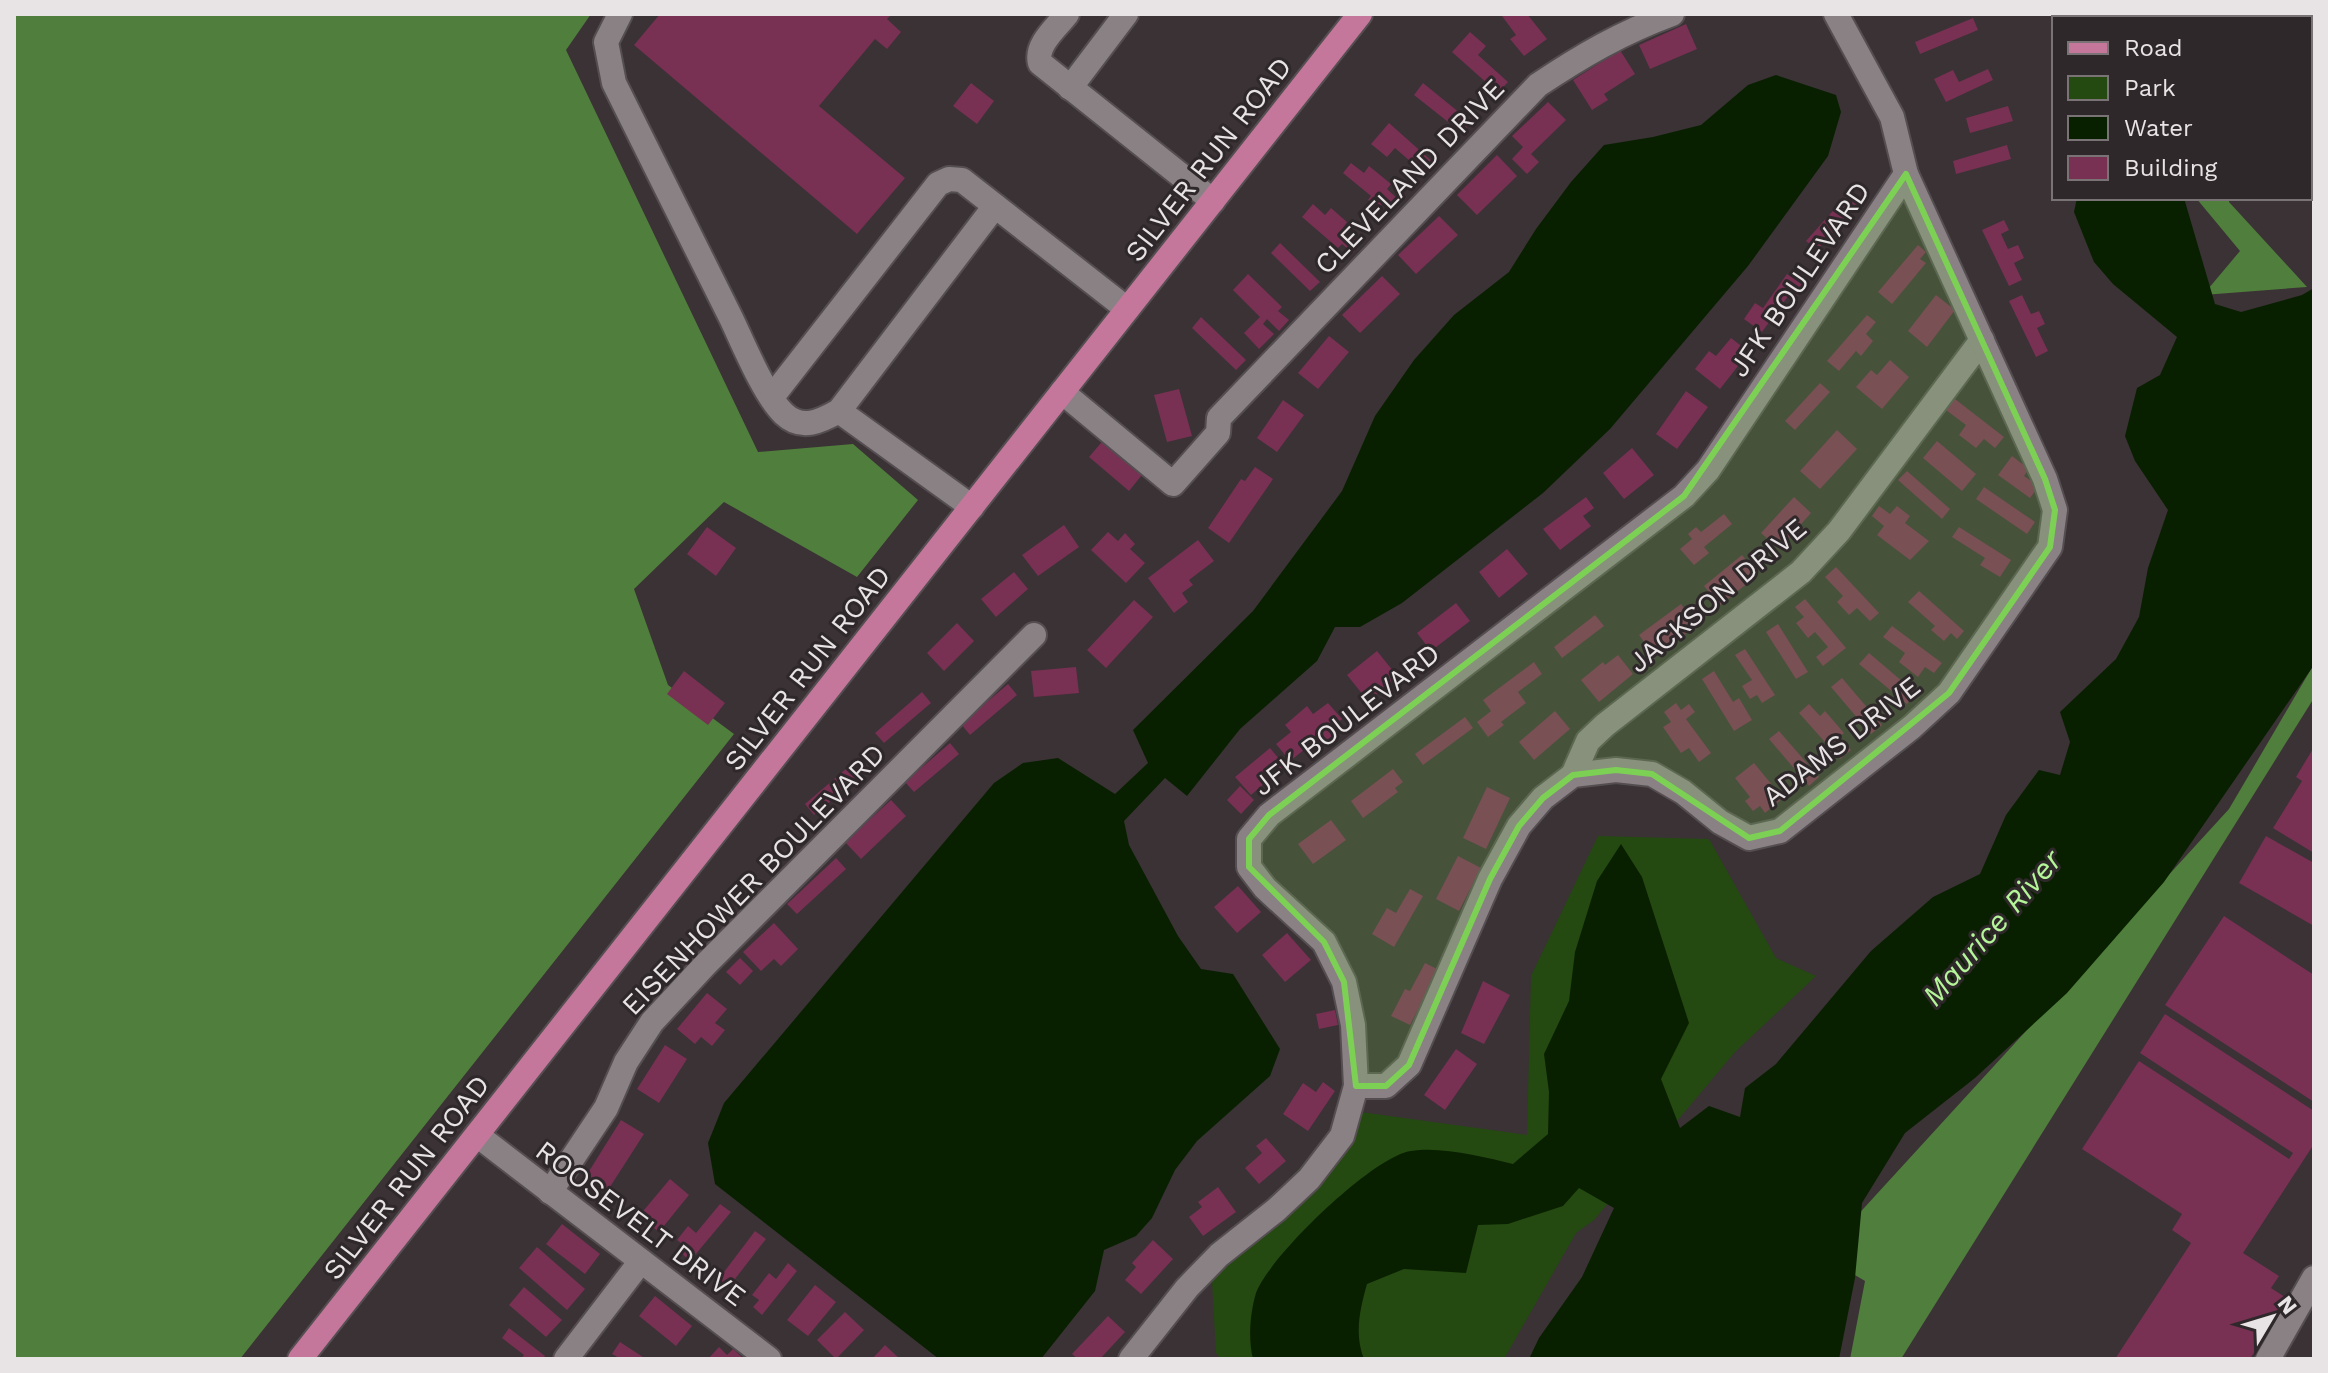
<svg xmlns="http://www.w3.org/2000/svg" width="2328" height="1373" viewBox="0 0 2328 1373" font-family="'Work Sans',sans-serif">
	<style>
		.green { fill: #244a11 }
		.forest { fill: #507e3c }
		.water { fill: #092000 }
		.building { fill: #783053 }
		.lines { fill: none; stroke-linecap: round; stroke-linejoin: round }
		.minor-casing { stroke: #554e51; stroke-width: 28 }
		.major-casing { stroke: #554e51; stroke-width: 28 }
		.minor { stroke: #8a8185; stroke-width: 24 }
		.major { stroke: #c5779b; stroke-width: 24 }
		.marked { fill: #7cd155; fill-opacity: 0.2; stroke: #7cd155; stroke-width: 6; stroke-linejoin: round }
		.labels { text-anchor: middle; stroke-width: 6; stroke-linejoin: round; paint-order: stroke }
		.street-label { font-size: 28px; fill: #e8e3e4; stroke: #2f282b }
		.water-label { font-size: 30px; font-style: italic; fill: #b3f598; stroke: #2f282b }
	</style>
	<rect width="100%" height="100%" fill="#3a3235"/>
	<polygon class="green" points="1598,836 1709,839 1776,958 1816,976 1735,1052 1594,1220 1576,1233 1504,1359 1221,1359 1216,1353 1211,1263 1353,1111 1527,1135 1531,976"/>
	<g class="forest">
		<polygon points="14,14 591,14 566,50 758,452 853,444 918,500 857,577 724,502 634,589 668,685 734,734 240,1359 14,1359"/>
		<polygon points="2196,198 2229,198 2229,202 2307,287 2203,295 2240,251"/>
		<polygon points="2314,664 2314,698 1901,1359 1850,1359 1865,1281 1821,1255 2229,809"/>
	</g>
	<g class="water">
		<polygon points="1776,75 1836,95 1841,112 1828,156 1748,266 1610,429 1543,493 1402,603 1360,627 1335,627 1317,661 1240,729 1187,796 1165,778 1124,821 1129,845 1178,936 1201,969 1233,974 1280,1049 1270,1076 1197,1141 1175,1170 1152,1218 1136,1236 1104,1250 1095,1291 1041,1359 939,1359 715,1184 708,1143 724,1103 994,783 1023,763 1058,758 1115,794 1148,763 1133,730 1253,611 1342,491 1375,416 1414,360 1454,315 1509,272 1536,229 1571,182 1604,145 1653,137 1701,125 1748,85"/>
		<path d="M2077,198H2184L2215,304L2241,312L2302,295L2314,288V665L2164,882L2067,993L1975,1078L1905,1133L1862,1203L1855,1278L1839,1359H1529L1539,1338L1582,1277L1614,1208L1579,1188L1563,1206L1508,1224L1478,1225L1466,1273L1404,1269L1367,1284C1360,1309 1354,1334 1364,1359H1253C1248,1339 1250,1313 1256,1293C1269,1257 1373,1156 1411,1151C1441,1146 1484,1157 1513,1164L1548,1134L1549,1092L1544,1054L1569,1001L1575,952L1597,881L1621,844L1642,877L1689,1023L1661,1079L1680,1128L1709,1106L1740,1117L1745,1088L1776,1064L1871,951L1933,897L1980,874L2006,815L2039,770L2060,775L2070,742L2060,712L2116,659L2139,617L2148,568L2168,510L2135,461L2125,436L2137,388L2160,375L2177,337L2113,284L2094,262L2074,212Z"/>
	</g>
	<g class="building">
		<polygon points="660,14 892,14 887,19 901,32 887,49 875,39 819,106 905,178 857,234 634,45"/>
		<polygon points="1504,14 1527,14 1547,39 1524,56 1510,39 1516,35 1502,16"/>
		<polygon points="2122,14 2235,14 2232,18 2119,18"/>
		<polygon points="2252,14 2309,14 2314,18 2314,115 2310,120 2310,18 2249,18"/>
		<polygon points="1973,18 1978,30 1920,54 1915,42"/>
		<polygon points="1686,24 1697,49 1650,69 1639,45"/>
		<polygon points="1470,32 1486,46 1478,55 1508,82 1498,93 1452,52"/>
		<polygon points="1620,50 1635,74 1604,94 1608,100 1592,110 1573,80"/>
		<polygon points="1988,69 1993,80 1946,102 1934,79 1953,70 1959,82"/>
		<polygon points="971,83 994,101 977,124 953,106"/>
		<polygon points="1423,83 1471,122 1462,133 1414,95"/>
		<polygon points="1548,102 1566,120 1531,154 1539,162 1527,174 1512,159 1523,147 1512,136"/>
		<polygon points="2008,106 2013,121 1970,133 1966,118"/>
		<polygon points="1389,123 1435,164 1426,175 1395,148 1387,157 1371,144"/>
		<polygon points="2007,145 2011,159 1956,174 1953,161"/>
		<polygon points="1497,155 1517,176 1477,215 1457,195"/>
		<polygon points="1351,163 1364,173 1369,166 1391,184 1387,189 1400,201 1392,211 1382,204 1378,208 1368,200 1371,196 1343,173"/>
		<polygon points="1847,195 1858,204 1817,250 1806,241"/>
		<polygon points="1313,204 1325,215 1331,208 1347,222 1343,228 1361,243 1353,253 1342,244 1338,248 1302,217"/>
		<polygon points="1439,216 1458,235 1416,274 1398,255"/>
		<polygon points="2004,220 2009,230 2001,234 2008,249 2018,245 2024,258 2014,263 2022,280 2009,286 1982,230"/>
		<polygon points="1280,243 1320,282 1310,291 1271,253"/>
		<polygon points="1918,245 1926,252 1920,259 1926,263 1892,304 1878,292"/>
		<polygon points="1248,274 1282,307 1278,311 1289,320 1279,331 1267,319 1263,324 1274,334 1259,349 1244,333 1260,317 1233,290"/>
		<polygon points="1787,274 1804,286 1795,299 1789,295 1762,332 1744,319 1755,303 1763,308"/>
		<polygon points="1382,276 1400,294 1360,333 1342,315"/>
		<polygon points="1936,295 1955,310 1927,347 1908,331"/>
		<polygon points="2022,295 2031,314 2039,311 2045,324 2037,328 2048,351 2036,357 2009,301"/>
		<polygon points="1867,315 1876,322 1866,334 1873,341 1861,356 1856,351 1839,371 1827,361"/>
		<polygon points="1201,317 1246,360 1236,370 1192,328"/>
		<polygon points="1329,336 1349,352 1318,389 1298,373"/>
		<polygon points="1731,338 1749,352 1720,389 1695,369 1709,351 1716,356"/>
		<polygon points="1890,360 1909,377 1882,409 1856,387 1871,370 1877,375"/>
		<polygon points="1820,383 1830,392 1795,430 1785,421"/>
		<polygon points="1179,389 1192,436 1167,442 1154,395"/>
		<polygon points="1686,391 1708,407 1677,449 1656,434"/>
		<polygon points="1955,399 2004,437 1995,448 1984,439 1976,448 1959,435 1966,425 1946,410"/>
		<polygon points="1283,400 1304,415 1277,452 1257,438"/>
		<polygon points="1837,430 1857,449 1820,489 1800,471"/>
		<polygon points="1106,437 1146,470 1129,491 1089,457"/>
		<polygon points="1937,441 1976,474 1962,491 1923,458"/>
		<polygon points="1632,448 1654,475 1624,499 1603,473"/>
		<polygon points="2012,456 2029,469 2024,476 2039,486 2030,498 1998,475"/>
		<polygon points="1255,467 1273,479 1229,543 1208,528 1241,479 1245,481"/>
		<polygon points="1907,471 1950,509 1942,519 1898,480"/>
		<polygon points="1984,487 2035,522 2027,534 1976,499"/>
		<polygon points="1586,497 1594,508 1583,516 1591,526 1560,550 1543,529"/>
		<polygon points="1794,497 1811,513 1779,549 1761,533"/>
		<polygon points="1879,506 1890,514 1897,506 1910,516 1905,523 1929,541 1910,560 1877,535 1884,526 1872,516"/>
		<polygon points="1724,514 1732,524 1704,547 1709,553 1694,565 1680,549 1692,539 1688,534 1696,527 1701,532"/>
		<polygon points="1064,525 1079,547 1038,576 1022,555"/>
		<polygon points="707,527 736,548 716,576 687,554"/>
		<polygon points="1959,527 2011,560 2000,577 1980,565 1985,558 1952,537"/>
		<polygon points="1108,532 1118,541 1125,533 1135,544 1130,549 1145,563 1126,583 1091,550"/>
		<polygon points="1198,540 1214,561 1189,580 1193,585 1182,593 1188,602 1174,613 1148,578"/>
		<polygon points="1507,549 1528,574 1499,598 1479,572"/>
		<polygon points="1742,555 1758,575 1720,605 1704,586"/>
		<polygon points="1836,567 1879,613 1870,621 1857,608 1849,615 1837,602 1843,596 1825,577"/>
		<polygon points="1014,572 1028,589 996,617 981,599"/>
		<polygon points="1919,591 1964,631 1957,639 1951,633 1944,641 1931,630 1935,626 1908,602"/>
		<polygon points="1805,599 1846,648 1823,666 1816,657 1828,647 1815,632 1808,638 1796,623 1804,617 1795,607"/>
		<polygon points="1134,600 1153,617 1106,668 1087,650"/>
		<polygon points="1456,603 1470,621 1431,651 1417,633"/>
		<polygon points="1681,604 1697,625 1655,657 1639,635"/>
		<polygon points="1595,615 1604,626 1562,658 1554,647"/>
		<polygon points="957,623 974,641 944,671 927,653"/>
		<polygon points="1778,624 1808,672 1796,679 1766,632"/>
		<polygon points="1892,626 1942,663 1934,673 1925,667 1918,677 1899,662 1905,653 1883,637"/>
		<polygon points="1745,649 1775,695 1762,703 1757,695 1750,699 1742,686 1752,680 1735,655"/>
		<polygon points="1377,651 1398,677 1368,701 1347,675"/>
		<polygon points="1869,653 1916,693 1907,704 1859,664"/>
		<polygon points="1618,655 1633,674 1599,702 1581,680 1603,662 1605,665"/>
		<polygon points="1534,662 1542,674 1518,692 1526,703 1501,722 1504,725 1488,737 1477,722 1491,711 1483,700"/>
		<polygon points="1076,667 1079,693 1034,697 1031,671"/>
		<polygon points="684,671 725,703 708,725 667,694"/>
		<polygon points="1714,671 1733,702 1739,698 1752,720 1734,731 1702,679"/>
		<polygon points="1842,678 1882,725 1871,734 1831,687"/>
		<polygon points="1008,684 1017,695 970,735 961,724"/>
		<polygon points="922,692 931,703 884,743 875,733"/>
		<polygon points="1328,703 1342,719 1332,728 1336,733 1323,743 1319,738 1290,761 1276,744 1291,732 1285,725 1307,706 1313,714"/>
		<polygon points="1676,703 1681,710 1689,704 1695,712 1686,719 1711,753 1699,762 1689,748 1681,753 1663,727 1671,722 1664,712"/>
		<polygon points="1809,704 1820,716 1825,711 1844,733 1839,737 1851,750 1840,759 1799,713"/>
		<polygon points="1555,711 1570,729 1534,760 1519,742"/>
		<polygon points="1465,717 1473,728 1423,765 1415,754"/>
		<polygon points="1779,731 1819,777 1809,786 1769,739"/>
		<polygon points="950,743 959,754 914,792 905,782"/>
		<polygon points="2314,747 2314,853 2273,828 2302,781 2296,777"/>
		<polygon points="1270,748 1285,766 1251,795 1235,777"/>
		<polygon points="1754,763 1783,798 1765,813 1760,806 1753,811 1745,801 1750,797 1735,778"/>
		<polygon points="847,768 857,779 814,815 805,804"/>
		<polygon points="1393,769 1403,782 1395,788 1398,792 1363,818 1351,801"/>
		<polygon points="1240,786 1254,800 1241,814 1227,800"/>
		<polygon points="1487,787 1510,798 1486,849 1463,838"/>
		<polygon points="891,800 906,816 861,859 845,842"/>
		<polygon points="1331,820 1346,840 1313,864 1298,844"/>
		<polygon points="2266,836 2314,863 2314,926 2239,883"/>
		<polygon points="1458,856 1481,868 1459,911 1436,899"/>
		<polygon points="836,858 846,869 797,914 787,904"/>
		<polygon points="1238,886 1261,912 1237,933 1214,907"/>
		<polygon points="1410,889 1423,896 1394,947 1372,934 1387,908 1396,913"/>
		<polygon points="2224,916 2314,975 2314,1102 2165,1005"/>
		<polygon points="774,923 798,949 781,966 774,959 761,971 743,952"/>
		<polygon points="1287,933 1311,960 1285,982 1262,955"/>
		<polygon points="740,958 753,971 740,985 726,972"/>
		<polygon points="1425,963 1439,970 1410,1025 1391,1016 1405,989 1410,991"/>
		<polygon points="1483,981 1510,995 1484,1044 1461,1033"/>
		<polygon points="707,993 727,1009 715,1023 725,1030 712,1046 701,1037 695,1044 677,1029"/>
		<polygon points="1335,1010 1338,1025 1319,1029 1316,1014"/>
		<polygon points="2165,1014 2314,1111 2314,1144 2243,1253 2279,1276 2271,1288 2288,1299 2250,1359 2115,1359 2191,1243 2172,1230 2182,1214 2082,1149 2139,1061 2289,1159 2293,1153 2140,1053"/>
		<polygon points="665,1045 687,1059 659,1103 637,1089"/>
		<polygon points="1456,1049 1477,1064 1445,1110 1424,1095"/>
		<polygon points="1323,1082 1335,1091 1308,1131 1283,1114 1303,1083 1316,1092"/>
		<polygon points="621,1120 644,1134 608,1190 586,1176"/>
		<polygon points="1266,1138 1286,1161 1259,1184 1245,1168 1262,1153 1256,1146"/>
		<polygon points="670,1179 689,1195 659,1232 639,1216"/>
		<polygon points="1218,1187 1236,1212 1203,1236 1189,1217 1202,1207 1198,1202"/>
		<polygon points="720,1204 731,1212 690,1261 681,1253 686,1247 677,1240 688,1226 696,1233"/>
		<polygon points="562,1224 600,1254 585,1274 546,1244"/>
		<polygon points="755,1231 766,1239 728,1288 718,1280"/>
		<polygon points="1153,1240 1173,1259 1141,1294 1125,1280 1136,1267 1132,1263"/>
		<polygon points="537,1247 585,1289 567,1310 519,1268"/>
		<polygon points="788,1263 797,1271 762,1315 753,1307 759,1300 752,1295 769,1273 776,1279"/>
		<polygon points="815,1285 836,1302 808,1336 787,1320"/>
		<polygon points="524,1287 562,1320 546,1337 509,1305"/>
		<polygon points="655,1296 692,1326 676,1346 639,1316"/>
		<polygon points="845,1312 864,1330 836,1359 817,1340"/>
		<polygon points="1108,1316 1125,1332 1100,1359 1078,1359 1072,1354"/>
		<polygon points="509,1328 545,1356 543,1359 521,1359 524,1355 502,1338"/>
		<polygon points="620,1342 646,1359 621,1359 612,1354"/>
		<polygon points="885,1345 900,1359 872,1359"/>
		<polygon points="719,1347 727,1355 733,1349 744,1359 708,1359"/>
	</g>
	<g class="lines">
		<defs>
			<g id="minor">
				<path d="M620,14L606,42L614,83C653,161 692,239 731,318C743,343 764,395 784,414C802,431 821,421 839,411L995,206"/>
				<path d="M1067,14C1056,28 1035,45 1040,63L1213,201"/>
				<polyline points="1070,88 1126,14"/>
				<path d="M1062,392L1173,484L1218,433L1219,418L1538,85C1583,55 1621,33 1672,14"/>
				<polyline points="772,397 938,184 949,179 962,180 1127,309"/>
				<polyline points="839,411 972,507"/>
				<polyline points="1573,775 1588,741 1605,725 1801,572 1839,531 1982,340"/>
				<polyline points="1356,1086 1386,1086 1409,1065 1490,879 1519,826 1543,798 1573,775 1616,770 1652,774 1683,792 1720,822 1749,838 1780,831 1912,727 1949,693 2050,547 2055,510 2045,479 1906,174 1892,117 1836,14"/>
				<polyline points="477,1135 769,1359"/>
				<polyline points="550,1192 606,1108 626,1062 652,1022 705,965 1034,635"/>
				<polyline points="566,1359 641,1261"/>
				<polyline points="1131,1359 1187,1288 1219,1255 1276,1210 1309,1179 1342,1136 1356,1086 1353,1025 1344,982 1324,942 1265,888 1249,867 1249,839 1269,815 1684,496 1708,470 1906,174"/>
				<polyline points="2268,1359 2314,1278"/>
			</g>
			<polyline id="major" points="300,1359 1360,14"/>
		</defs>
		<use href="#minor" class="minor-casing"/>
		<use href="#major" class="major-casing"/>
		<use href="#minor" class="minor"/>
		<use href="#major" class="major"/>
	</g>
	<path class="marked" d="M1906,174L2045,479L2055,510L2050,547L1949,693L1780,831L1749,838L1652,774L1616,770L1573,775L1543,798L1519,826L1490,879L1409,1065L1386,1086H1356L1344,982L1324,942L1249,867V839L1269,815L1684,496Z"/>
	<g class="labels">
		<g class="street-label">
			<text transform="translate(1208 159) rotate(-52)" y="10">SILVER RUN ROAD</text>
			<text transform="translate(1409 176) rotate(-46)" y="10">CLEVELAND DRIVE</text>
			<text transform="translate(1799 279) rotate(-56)" y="10">JFK BOULEVARD</text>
			<text transform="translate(1717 595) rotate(-40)" y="10">JACKSON DRIVE</text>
			<text transform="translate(807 668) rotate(-52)" y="10">SILVER RUN ROAD</text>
			<text transform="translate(1346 719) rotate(-38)" y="10">JFK BOULEVARD</text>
			<text transform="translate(1841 741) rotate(-38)" y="10">ADAMS DRIVE</text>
			<text transform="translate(753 879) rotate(-46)" y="10">EISENHOWER BOULEVARD</text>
			<text transform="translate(406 1177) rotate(-52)" y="10">SILVER RUN ROAD</text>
			<text transform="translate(641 1223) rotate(37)" y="10">ROOSEVELT DRIVE</text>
		</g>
		<g class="water-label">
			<text transform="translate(1992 928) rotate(-49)" y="10">Maurice River</text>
		</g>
	</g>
	<rect width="2328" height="1373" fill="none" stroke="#e8e3e4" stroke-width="32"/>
	<rect x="2052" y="16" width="260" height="184" fill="#2f282b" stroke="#797375" stroke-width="2"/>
	<rect x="2068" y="42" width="40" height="12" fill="#c5779b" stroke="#797375" stroke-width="2"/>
	<text x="2124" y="56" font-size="24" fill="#e8e3e4">Road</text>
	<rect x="2068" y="76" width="40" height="24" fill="#244a11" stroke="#797375" stroke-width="2"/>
	<text x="2124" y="96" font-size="24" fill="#e8e3e4">Park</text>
	<rect x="2068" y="116" width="40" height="24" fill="#092000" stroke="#797375" stroke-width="2"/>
	<text x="2124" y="136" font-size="24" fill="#e8e3e4">Water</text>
	<rect x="2068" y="156" width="40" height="24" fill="#783053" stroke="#797375" stroke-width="2"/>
	<text x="2124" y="176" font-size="24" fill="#e8e3e4">Building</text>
	<g transform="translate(2272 1317) rotate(52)" stroke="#2f282b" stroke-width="6" paint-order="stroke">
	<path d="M0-6L14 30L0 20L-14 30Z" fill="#e8e3e4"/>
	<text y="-12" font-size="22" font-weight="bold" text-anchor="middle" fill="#e8e3e4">N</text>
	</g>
</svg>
